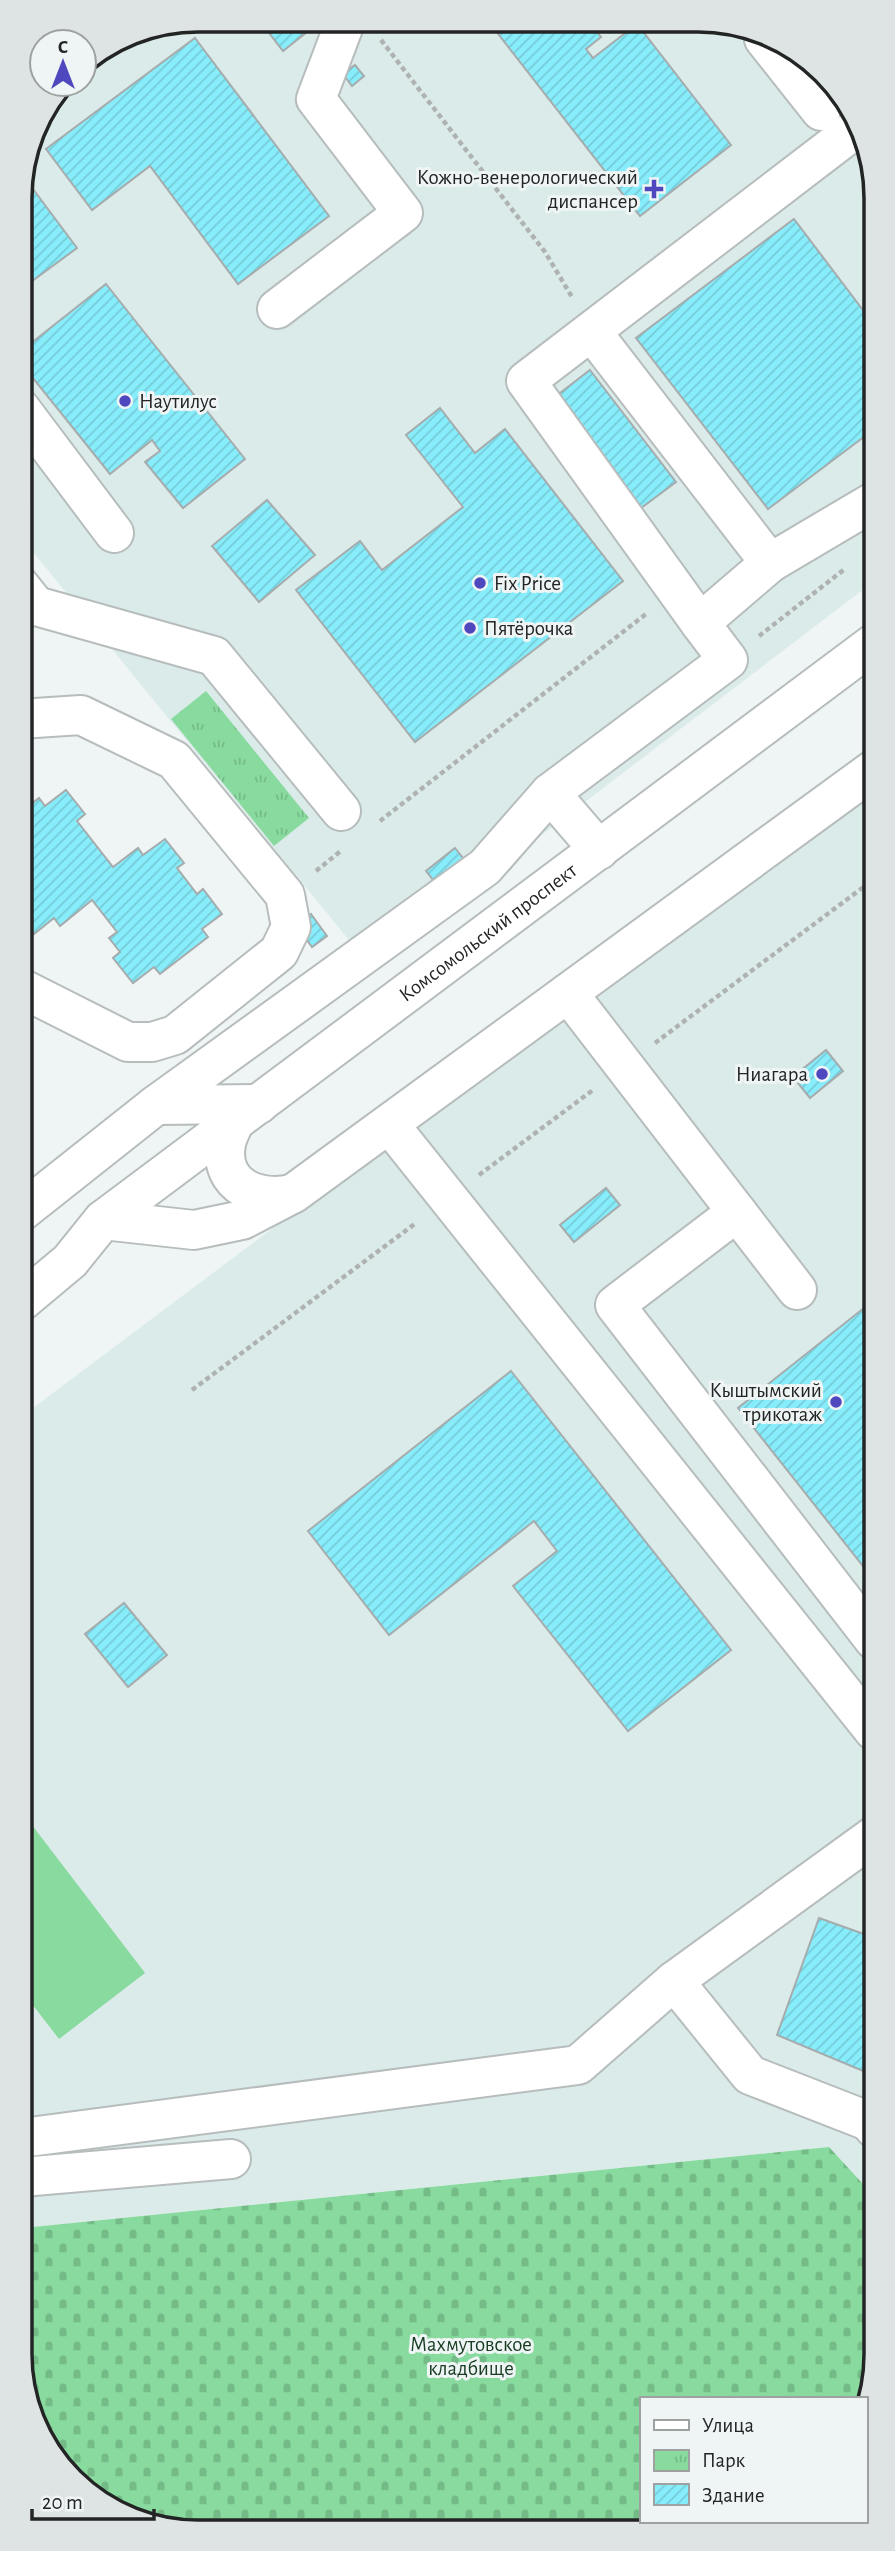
<svg xmlns="http://www.w3.org/2000/svg" width="895" height="2551" font-family="'Alegreya Sans',sans-serif">
<defs>
<pattern id="cemetery-stones" width="16" height="16" patternUnits="userSpaceOnUse" patternTransform="scale(1.75)"><rect width="16" height="16" fill="#88da9e"/><path d="M2 7V4a2 2 0 0 1 4 0v3zM10 15v-3a2 2 0 0 1 4 0v3z" fill="#75bb88"/></pattern>
<pattern id="park-tufts" width="24" height="20" patternUnits="userSpaceOnUse" patternTransform="scale(1.75)"><rect width="24" height="20" fill="#88da9e"/><path d="M3 7l-1-3M5 7V3M7 7l1-3M15 17l-1-3M17 17v-4M19 17l1-3" fill="none" stroke="#75bb88"/></pattern>
<pattern id="building-hatch" width="6" height="6" patternUnits="userSpaceOnUse" patternTransform="scale(1.75)"><rect width="6" height="6" fill="#88edfb"/><path d="M-1 1l2-2M0 6l6-6M5 7l2-2" fill="none" stroke="#75cbd7"/></pattern>
</defs>
<rect width="100%" height="100%" fill="#eef5f4"/>
<g fill="#dbebea">
<path d="M198 19 732 23 823 71 872 163 873 582 370 966 20 536V186L38 119 64 84H84V61L130 33Z"/>
<path d="M873 789 875 2197 829 2147 23 2228 21 1417 421 1117Z"/>
</g>
<path fill="#88da9e" d="M22 1812 145 1973 59 2039 22 1991Z"/>
<path fill="url(#cemetery-stones)" d="M829 2147 875 2197V2364L865 2408V2399H641V2521H751L732 2528H163L72 2480 23 2388V2228Z"/>
<path fill="url(#park-tufts)" d="M206 691 309 818 274 846 171 719Z"/>
<g fill="url(#building-hatch)" stroke="#a6acad" stroke-width="2">
<path d="M262 20H322L283 51 260 21Z"/>
<path d="M488 21 589 22 601 37 586 49 593 58 637 24 731 145 640 216Z"/>
<path d="M195 38 329 216 238 284 150 166 92 210 46 149Z"/>
<path d="M355 65 364 76 352 86 343 74Z"/>
<path d="M27 181 77 248 20 290V186Z"/>
<path d="M794 219 872 322 873 430 768 509 636 338Z"/>
<path d="M106 284 245 459 183 508 145 462 160 451 152 440 110 474 20 362V352Z"/>
<path d="M590 370 676 482 641 508 555 397Z"/>
<path d="M440 408 475 453 505 429 623 581 415 742 296 590 360 541 382 570 463 507 406 435Z"/>
<path d="M267 500 315 555 259 602 212 546Z"/>
<path d="M66 790 85 814 77 821 113 867 138 848 143 855 165 839 184 863 177 868 197 894 203 889 222 914 202 929 208 937 160 974 154 967 133 983 113 958 120 952 109 938 117 932 92 900 60 926 54 918 34 934 21 917V812L39 798 45 806Z"/>
<path d="M455 848 467 863 438 886 426 871Z"/>
<path d="M311 914 327 936 312 947 296 925Z"/>
<path d="M826 1050 843 1071 810 1098 793 1077Z"/>
<path d="M606 1188 620 1205 574 1242 560 1225Z"/>
<path d="M874 1300V1580L738 1408Z"/>
<path d="M511 1371 731 1650 628 1731 513 1586 557 1551 534 1521 389 1635 308 1531Z"/>
<path d="M124 1603 167 1655 128 1687 85 1634Z"/>
<path d="M819 1918 875 1938V2076L777 2035Z"/>
</g>
<g fill="none" stroke-linecap="round" stroke-linejoin="round">
<g stroke="#b6bdbc" stroke-width="42">
<g id="minor">
<path d="M764 39 821 111"/>
<path d="M277 309 403 213 316 99 346 20"/>
<path d="M592 332 770 563"/>
<path d="M20 408 114 533"/>
<path d="M20 586 36 606 214 656 341 811"/>
<path d="M700 623 526 381 854 130"/>
<path d="M20 719 81 715 174 760 285 895 291 927 279 952 175 1035 152 1042H128L21 988"/>
<path d="M599 850 550 793 728 660 700 623 770 563 873 502"/>
<path d="M568 993 797 1290"/>
<path d="M156 1105 259 1104"/>
<path d="M234 1123C231 1130 227 1137 226 1144 218 1186 259 1202 292 1194"/>
<path d="M389 1124 874 1731"/>
<path d="M21 1212 156 1105 485 867 550 793"/>
<path d="M737 1212 615 1305 874 1640"/>
<path d="M103 1220 194 1230 242 1220 294 1193 873 770"/>
<path id="s1" d="M21 1302 70 1261 103 1220 873 644"/>
<path d="M674 1981 750 2075 868 2121 875 2129"/>
<path d="M22 2138 578 2065 674 1981 875 1835"/>
<path d="M22 2177 231 2159"/>
</g>
</g>
<g stroke="#aeb3b2" stroke-width="4.5" stroke-dasharray="5 3.5" stroke-linecap="butt">
<path d="M381 40 545 252 572 297"/>
<path d="M759 636 846 568"/>
<path d="M380 821 646 614"/>
<path d="M316 871 342 850"/>
<path d="M655 1043 873 880"/>
<path d="M479 1175 593 1090"/>
<path d="M192 1390 416 1223"/>
</g>
<use href="#minor" stroke="#fff" stroke-width="38"/>
</g>
<g fill="#4e47be" stroke="#eef5f4" stroke-width="2.5">
<path d="M650.5 178.5h7v7h7v7h-7v7h-7v-7h-7v-7h7z"/>
<circle cx="125" cy="401" r="7"/>
<circle cx="480" cy="583" r="7"/>
<circle cx="470" cy="628" r="7"/>
<circle cx="822" cy="1074" r="7"/>
<circle cx="836" cy="1402" r="7"/>
</g>
<g text-anchor="middle" stroke-width="6" stroke-linejoin="round" paint-order="stroke">
<g font-size="21" fill="#232525" stroke="#eef5f4" text-anchor="end">
<text x="638" y="184">Кожно-венерологический<tspan x="638" dy="24">диспансер</tspan></text>
<text x="139" y="408" text-anchor="start">Наутилус</text>
<text x="494" y="590" text-anchor="start">Fix Price</text>
<text x="484" y="635" text-anchor="start">Пятёрочка</text>
<text x="808" y="1081">Ниагара</text>
<text x="822" y="1397">Кыштымский<tspan x="822" dy="24">трикотаж</tspan></text>
</g>
<g font-size="21" fill="#232525" stroke="#eef5f4">
<text dy="7" stroke="none"><textPath href="#s1" startOffset="597">Комсомольский проспект</textPath></text>
</g>
<g font-size="21" fill="#193c24" stroke="#eef5f4">
<text x="471" y="2351">Махмутовское<tspan x="471" dy="24">кладбище</tspan></text>
</g>
</g>
<path d="M0 0H895V2551H0ZM198 32H698A166 166 0 0 1 864 198V2354A166 166 0 0 1 698 2520H198A166 166 0 0 1 32 2354V198A166 166 0 0 1 198 32Z" fill="#dee4e3" fill-rule="evenodd"/>
<path fill="none" stroke="#232525" stroke-width="3.5" d="M198 32H698A166 166 0 0 1 864 198V2354A166 166 0 0 1 698 2520H198A166 166 0 0 1 32 2354V198A166 166 0 0 1 198 32Z"/>
<rect x="640" y="2397" width="228" height="126" fill="#eef5f4" stroke="#9da2a1" stroke-width="2"/>
<rect x="654" y="2420" width="35" height="10" fill="#ffffff" stroke="#9da2a1" stroke-width="2"/>
<text x="702" y="2432" font-size="21" fill="#232525">Улица</text>
<rect x="654" y="2450" width="35" height="21" fill="url(#park-tufts)" stroke="#9da2a1" stroke-width="2"/>
<text x="702" y="2467" font-size="21" fill="#232525">Парк</text>
<rect x="654" y="2484" width="35" height="21" fill="url(#building-hatch)" stroke="#9da2a1" stroke-width="2"/>
<text x="702" y="2502" font-size="21" fill="#232525">Здание</text>
<g transform="translate(63 63)"><circle r="33" fill="#eef5f4" stroke="#9da2a1" stroke-width="2"/>
<path d="M0-5L12 26L0 18L-12 26Z" fill="#4e47be"/>
<text y="-10" font-size="19" font-weight="bold" text-anchor="middle" fill="#232525">С</text>
</g>
<path d="M32 2509v10h122v-10" fill="none" stroke="#232525" stroke-width="3.5"/>
<text x="42" y="2509" font-size="21" fill="#232525" stroke="#eef5f4" stroke-width="5" paint-order="stroke">20 m</text>
</svg>
